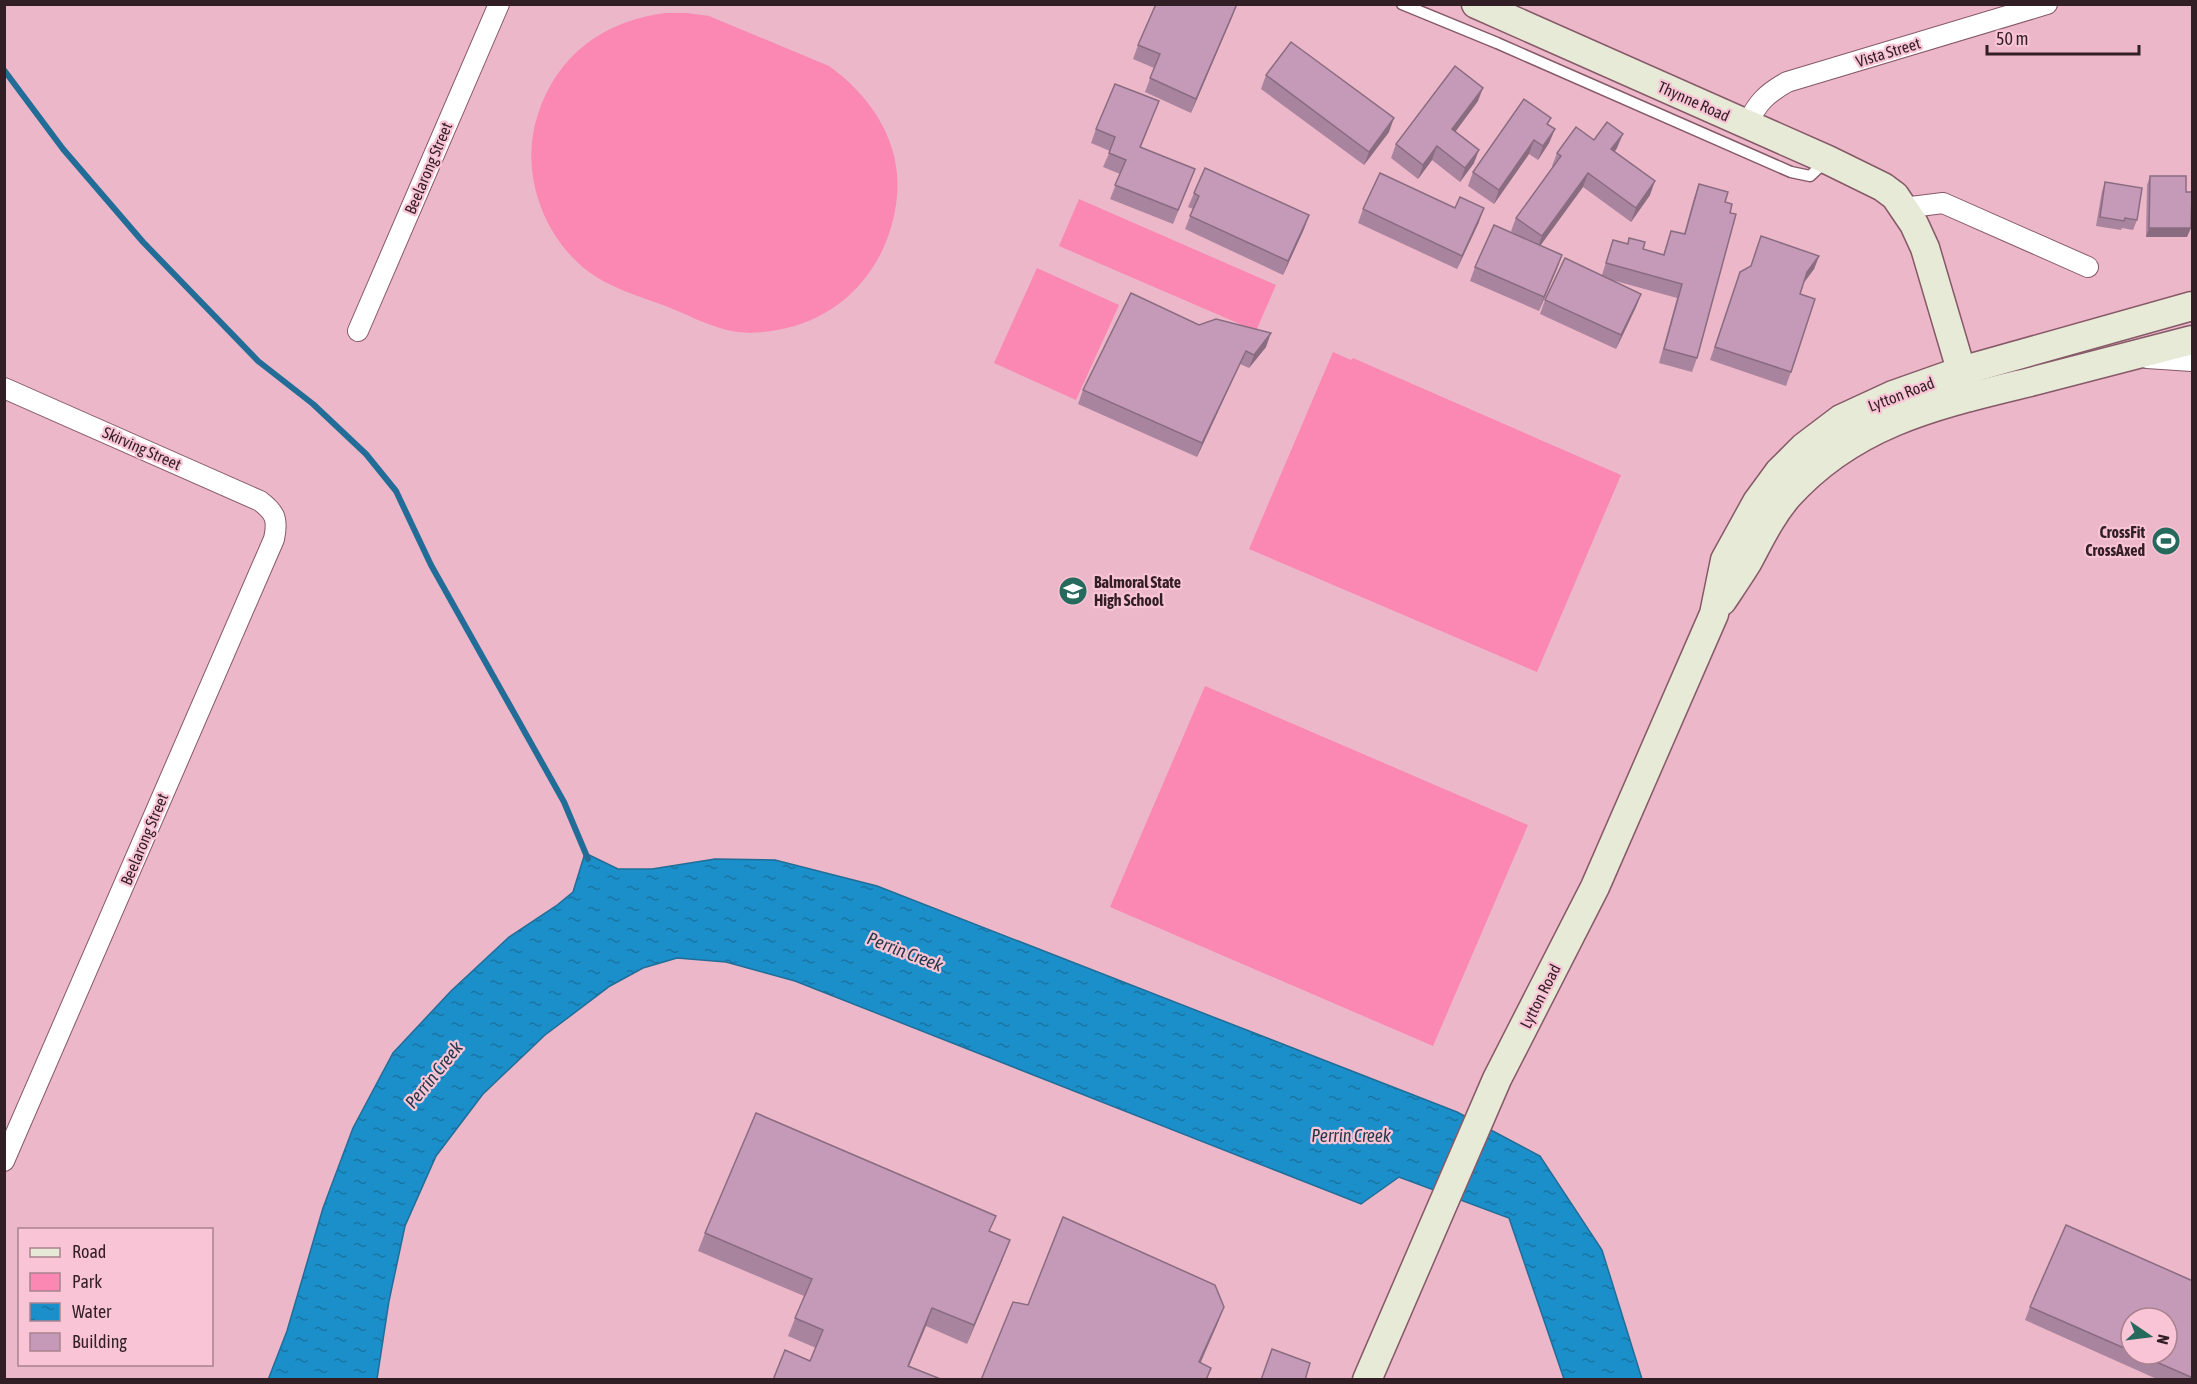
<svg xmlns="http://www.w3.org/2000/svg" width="2197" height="1384" font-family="'Asap Condensed',sans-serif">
<defs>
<pattern id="water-ripples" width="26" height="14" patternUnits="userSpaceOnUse" patternTransform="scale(1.5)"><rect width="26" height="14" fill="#1b8fc9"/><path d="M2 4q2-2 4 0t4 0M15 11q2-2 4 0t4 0" fill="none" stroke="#1974a3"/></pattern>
</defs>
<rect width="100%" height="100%" fill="#ecb7c8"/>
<g fill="#fa88b2">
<path d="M665 13H687L709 16 829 66C871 96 902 142 897 196 891 264 844 319 777 330 761 333 743 334 727 330 706 325 684 313 663 305 638 296 611 288 589 272 542 237 519 170 538 114 558 54 604 21 665 13Z"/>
<path d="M1079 199 1276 285 1256 331 1059 246Z"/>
<path d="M1037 268 1119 305 1076 400 994 363Z"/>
<path d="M1333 352 1351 360 1353 358 1621 475 1537 672 1249 549Z"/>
<path d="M1205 686 1528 825 1433 1046 1110 907Z"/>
</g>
<path fill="url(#water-ripples)" stroke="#226d98" stroke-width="1.5" d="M585 853 618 869H652L715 859 775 860 877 886 1457 1112 1540 1156 1602 1250 1642 1379H1564L1509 1218 1399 1177 1361 1204 795 981 726 962 677 958 643 968 610 986 545 1035 483 1094 436 1156 405 1226 389 1301 377 1379 268 1380 287 1331 323 1208 353 1128 393 1053 451 991 509 937 556 906 573 892Z"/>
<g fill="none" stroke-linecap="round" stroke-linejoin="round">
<path stroke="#226d98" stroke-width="6" d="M4 70 63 149 143 242 258 361 313 404 366 454 396 491 431 565 564 802 588 859"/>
<g stroke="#865968" stroke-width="13">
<path id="service" d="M1402 4 1497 43 1791 172 1810 176 1825 162"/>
</g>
<g stroke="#865968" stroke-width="22">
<g id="minor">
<path d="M1747 124C1758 102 1766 94 1787 82L2047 4"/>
<path d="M1903 208 1943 203 2088 267"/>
<path d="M358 331 499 4"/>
<path d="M2147 358 2192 361"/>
<path d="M4 388 260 501C276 513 278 520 274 539L4 1161"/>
</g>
</g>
<g stroke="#865968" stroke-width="31">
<g id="secondary">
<path d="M1476 4 1828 160 1883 187 1895 196 1914 224 1925 248 1969 397"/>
<path d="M1722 601C1730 589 1739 576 1747 563 1759 541 1770 517 1787 497 1855 421 1940 404 2034 381 2087 367 2140 354 2192 340"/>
<path d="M1367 1380 1497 1079 1595 887 1714 614 1725 560 1757 502 1779 472 1804 447 1841 419 1893 395 1961 371 2192 306"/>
</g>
</g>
<use href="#service" stroke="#fff" stroke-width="10"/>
<use href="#minor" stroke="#fff" stroke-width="20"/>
<use href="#secondary" stroke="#e6ead6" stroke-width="28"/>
</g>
<g fill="#a9849e" fill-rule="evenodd">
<path d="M1237 4 1232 17 1191 113 1145 92 1154 68 1133 59 1138 45Z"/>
<path d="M1266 75 1389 132 1364 165 1261 89Z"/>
<path d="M1159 101 1141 147 1190 183 1173 224 1110 199 1120 174 1103 167 1110 151 1091 143 1096 129Z"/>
<path d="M1478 101 1455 132 1474 163 1460 182 1432 160 1418 179 1391 158 1396 144Z"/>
<path d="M1548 125 1555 129 1549 143 1538 160 1529 154 1494 204 1468 186 1473 172Z"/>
<path d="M1617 148 1615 151 1650 195 1631 222 1583 187 1540 246 1562 255 1539 311 1470 281 1475 267 1517 236 1511 231 1516 218 1553 167 1552 166 1557 153Z"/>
<path d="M2150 176 2186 192 2187 237H2146L2147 185Z"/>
<path d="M2105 182 2137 220 2133 230 2122 228 2121 230 2096 226 2102 191Z"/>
<path d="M1699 184 1725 202 1697 358 1692 372 1659 363 1677 298 1612 280 1641 294 1636 307 1616 349 1540 314 1545 300 1602 275 1613 240 1627 244 1629 238 1643 249 1663 255 1671 231 1684 234 1694 198Z"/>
<path d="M1194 193 1309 215 1304 229 1283 275 1185 229 1193 209 1188 207Z"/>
<path d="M1363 209 1479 222 1457 269 1358 223Z"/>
<path d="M1761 236 1819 256 1814 269 1803 284 1800 294 1791 372 1786 386 1710 360 1740 272 1751 267Z"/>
<path d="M1199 325 1266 347 1249 368 1240 364 1197 457 1078 404 1083 390Z"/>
<path d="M990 1232 1003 1258 967 1344 926 1326 909 1366 810 1361 816 1348 788 1336 804 1296 698 1251 705 1233Z"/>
<path d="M2193 1281V1380H2159L2025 1320 2030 1307ZM2131 1318 2167 1354H2131Z"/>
</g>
<g fill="#8a6c81">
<path d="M1237 4 1232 17 1191 113 1196 99Z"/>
<path d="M1483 88 1478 101 1447 143 1452 129Z"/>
<path d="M1394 118 1389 132 1364 165 1369 152Z"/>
<path d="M1555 129 1549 143 1538 160 1543 146Z"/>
<path d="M1623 134 1617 148 1606 163 1611 149Z"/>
<path d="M1534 140 1529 154 1494 204 1499 190Z"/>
<path d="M1437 146 1432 160 1418 179 1423 165Z"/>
<path d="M1479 150 1474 163 1460 182 1465 168Z"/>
<path d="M1588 173 1583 187 1537 250 1542 236Z"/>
<path d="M1655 181 1650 195 1631 222 1636 208Z"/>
<path d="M1484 208 1479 222 1457 269 1462 256Z"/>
<path d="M1309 215 1304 229 1283 275 1288 261Z"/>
<path d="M2149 228H2191L2187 237H2146Z"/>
<path d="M1562 255 1557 269 1539 311 1544 297Z"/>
<path d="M1819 256 1814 269 1802 285 1807 272Z"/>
<path d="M1641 294 1636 307 1616 349 1621 335Z"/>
<path d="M1271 333 1266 347 1249 368 1254 355Z"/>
<path d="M1246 351 1240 364 1197 457 1202 443Z"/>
<path d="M1010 1240 1003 1258 967 1344 974 1325Z"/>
<path d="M1224 1307 1217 1325 1193 1380 1199 1362Z"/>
<path d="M932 1308 926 1326 903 1380 908 1366Z"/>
</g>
<g fill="#c59ab8" stroke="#8a6c81" stroke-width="1.5">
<path d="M1156 4H1237L1196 99 1150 78 1160 54 1138 45Z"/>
<path d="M1291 42 1394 118 1369 152 1266 75Z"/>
<path d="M1455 66 1483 88 1452 129 1479 150 1465 168 1437 146 1423 165 1396 144Z"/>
<path d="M1115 84 1159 101 1140 147 1195 169 1178 210 1115 185 1126 160 1109 153 1115 137 1096 129Z"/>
<path d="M1524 99 1551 118 1547 124 1555 129 1543 146 1534 140 1499 190 1473 172Z"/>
<path d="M1607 122 1623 134 1611 149 1655 181 1636 208 1588 173 1542 236 1516 218 1561 156 1557 153 1576 127 1594 140Z"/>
<path d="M1205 168 1309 215 1288 261 1190 216 1199 196 1194 193Z"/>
<path d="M1380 173 1455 208 1460 197 1484 208 1462 256 1363 209Z"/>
<path d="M2150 176H2186V192H2192L2191 228H2149Z"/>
<path d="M2105 182 2142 188 2137 220 2125 218 2124 221 2100 217Z"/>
<path d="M1699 184 1728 192 1725 202 1732 204 1730 213 1736 214 1697 358 1664 349 1682 284 1606 263 1613 240 1628 244 1629 238 1645 242 1643 249 1664 255 1671 231 1685 234Z"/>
<path d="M1494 225 1562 255 1544 297 1475 267Z"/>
<path d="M1761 236 1819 256 1807 272 1800 294 1815 299 1791 372 1715 347 1740 272 1751 266Z"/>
<path d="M1565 258 1641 294 1621 335 1545 300Z"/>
<path d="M1131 293 1199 325 1216 319 1271 333 1254 355 1246 351 1202 443 1083 390Z"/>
<path d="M756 1113 996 1216 989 1231 1010 1240 974 1325 932 1308 908 1366 943 1380H773L785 1350 810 1361 823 1330 795 1318 812 1279 705 1233Z"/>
<path d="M1063 1217 1215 1285 1224 1307 1199 1362 1211 1368 1206 1380H981L1013 1302 1028 1305Z"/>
<path d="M2066 1225 2193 1281V1378L2138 1354H2167V1318H2131V1351L2030 1307Z"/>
<path d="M1272 1349 1310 1363 1305 1380H1261Z"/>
</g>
<defs>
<g id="stadium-disc" transform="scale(1.5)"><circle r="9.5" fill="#256a5c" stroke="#f9c4d5"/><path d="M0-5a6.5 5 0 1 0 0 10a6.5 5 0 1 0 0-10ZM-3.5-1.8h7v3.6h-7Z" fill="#fff"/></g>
<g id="school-disc" transform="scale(1.5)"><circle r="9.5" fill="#256a5c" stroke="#f9c4d5"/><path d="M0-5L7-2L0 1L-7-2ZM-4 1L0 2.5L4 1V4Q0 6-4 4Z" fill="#fff"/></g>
</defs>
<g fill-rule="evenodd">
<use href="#stadium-disc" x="2166" y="541"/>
<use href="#school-disc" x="1073" y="591"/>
</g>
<g text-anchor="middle" stroke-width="4.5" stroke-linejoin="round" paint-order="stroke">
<g font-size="16" fill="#321f25" stroke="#f9c4d5">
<text transform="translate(1888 52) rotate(-17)" y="6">Vista Street</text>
<text transform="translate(1694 101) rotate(24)" y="6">Thynne Road</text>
<text transform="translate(428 168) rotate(-67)" y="6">Beelarong Street</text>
<text transform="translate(1901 394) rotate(-21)" y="6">Lytton Road</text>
<text transform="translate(142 448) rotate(24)" y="6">Skirving Street</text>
<text transform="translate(144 839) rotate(-67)" y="6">Beelarong Street</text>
<text transform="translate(1540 996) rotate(-63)" y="6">Lytton Road</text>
</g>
<g font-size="16" font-weight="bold" fill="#321f25" stroke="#f9c4d5" text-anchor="end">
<text x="2145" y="538">CrossFit<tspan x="2145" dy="18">CrossAxed</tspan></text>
<text x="1094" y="588" text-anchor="start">Balmoral State<tspan x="1094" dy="18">High School</tspan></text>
</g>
<g font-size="18" font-style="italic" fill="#233948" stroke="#f9c4d5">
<text transform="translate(905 952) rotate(21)" y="6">Perrin Creek</text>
<text transform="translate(434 1075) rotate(-51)" y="6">Perrin Creek</text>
<text x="1351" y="1142">Perrin Creek</text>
</g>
</g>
<rect width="2197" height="1384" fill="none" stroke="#321f25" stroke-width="12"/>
<rect x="18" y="1228" width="195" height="138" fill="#f9c4d5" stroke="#a9828f" stroke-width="1.5"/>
<rect x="30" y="1248" width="30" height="9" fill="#e6ead6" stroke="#a9828f" stroke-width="1.5"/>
<text x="72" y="1258" font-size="18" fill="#321f25">Road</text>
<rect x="30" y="1273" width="30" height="18" fill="#fa88b2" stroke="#a9828f" stroke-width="1.5"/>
<text x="72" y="1288" font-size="18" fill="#321f25">Park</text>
<rect x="30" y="1303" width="30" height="18" fill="url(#water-ripples)" stroke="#a9828f" stroke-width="1.5"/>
<text x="72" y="1318" font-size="18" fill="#321f25">Water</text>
<rect x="30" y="1333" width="30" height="18" fill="#c59ab8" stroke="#a9828f" stroke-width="1.5"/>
<text x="72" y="1348" font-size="18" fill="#321f25">Building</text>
<g transform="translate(2149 1336) rotate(104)"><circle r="28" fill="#f9c4d5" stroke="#a9828f" stroke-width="1.5"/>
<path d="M0-4.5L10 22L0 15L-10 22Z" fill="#256a5c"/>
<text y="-9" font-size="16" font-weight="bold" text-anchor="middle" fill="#321f25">N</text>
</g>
<path d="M1987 45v9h152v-9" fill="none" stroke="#321f25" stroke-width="3"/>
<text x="1996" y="45" font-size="18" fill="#321f25" stroke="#f9c4d5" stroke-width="4.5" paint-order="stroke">50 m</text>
</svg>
